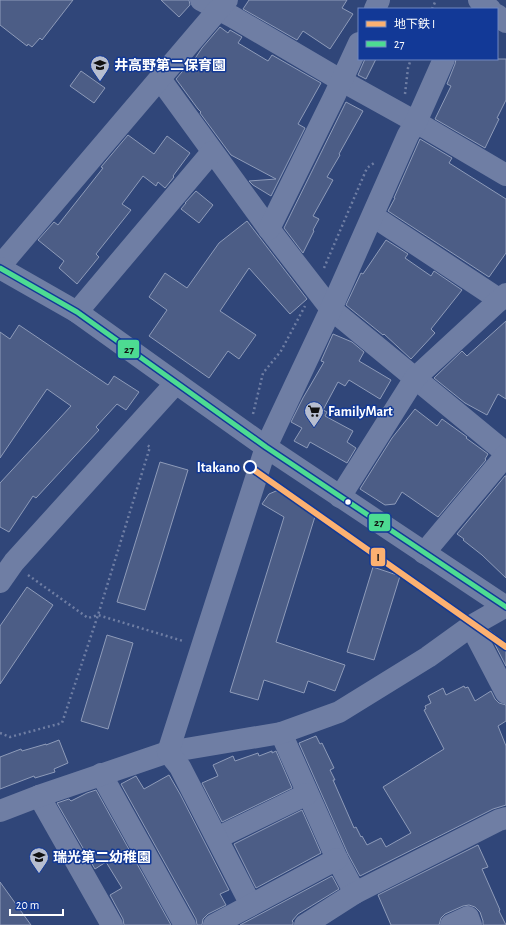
<svg xmlns="http://www.w3.org/2000/svg" width="506" height="925" font-family="'Alegreya Sans','Noto Sans JP',sans-serif">
<rect width="100%" height="100%" fill="#304679"/>
<g fill="#4c5d86" stroke="#8e9bb9">
<path d="M0 0H73L42 40 40 38 32 47 28 44 27 46 0 25Z"/>
<path d="M161 0H189L190 5 179 17Z"/>
<path d="M249 0H347L342 8 353 14 330 49 303 31 297 40 243 9Z"/>
<path d="M220 27 228 33 230 30 242 37 238 43 268 61 272 55 321 83 298 124 305 128 271 196 253 185 249 181 276 179 231 155 200 113 201 112 198 109 176 79 193 59 194 60 202 48Z"/>
<path d="M365 59H376L366 79 358 75Z"/>
<path d="M456 59H506V100L497 118 499 119 485 148 435 119 451 86 447 84 455 64Z"/>
<path d="M81 71 105 88 94 103 70 86Z"/>
<path d="M346 102 363 111 339 154 340 155 327 177 333 180 313 216 319 219 313 230 314 231 303 253 284 228Z"/>
<path d="M128 135 154 154 167 136 190 153 173 176 174 177 165 188 158 182 156 186 143 176 122 204 131 210 96 254 99 257 77 284 59 268 64 261 38 240 54 222 58 225 103 168 101 167Z"/>
<path d="M420 139 452 158 449 163 506 199V253L489 277 388 211 395 198H394Z"/>
<path d="M196 191 213 205 199 223 181 209 186 203H185Z"/>
<path d="M247 221 307 299 290 314 249 268 220 311 256 335 239 359 228 351 209 378 149 336 167 310 149 297 165 273 187 288 219 243Z"/>
<path d="M386 240 408 254 405 258 431 276 434 271 462 290 431 329 435 333 411 359 384 334 383 335 346 305 361 273 363 274Z"/>
<path d="M506 321V399L498 394 487 415 465 403 434 378 462 351 467 356Z"/>
<path d="M19 325 108 385 114 376 139 392 126 410 117 404 96 427 99 430 36 498 33 496 9 532 0 527V483L71 406 47 389 0 458V332L10 339Z"/>
<path d="M333 334 352 342 364 352 359 361 391 380 380 399 349 380 345 386 338 382 323 410 327 412 325 416 353 431 347 442 356 448 347 463 310 442 307 448 294 441 302 428 291 422 303 398 324 362 321 361Z"/>
<path d="M415 409 437 426 442 419 467 437 466 438 488 454 485 459 486 460 438 517 402 492 395 504 385 505 360 489 392 438Z"/>
<path d="M160 462 188 470 145 610 117 602Z"/>
<path d="M505 476H506V578L482 555 463 540 464 539 457 534Z"/>
<path d="M283 488 317 510 276 642 345 665 335 691 308 681 304 693 264 680 258 700 230 692 284 517 262 504 269 494Z"/>
<path d="M373 567 400 576 374 660 347 652Z"/>
<path d="M27 587 53 605 0 684V626Z"/>
<path d="M489 630 506 643V666L488 631Z"/>
<path d="M107 635 133 643 108 729 81 721Z"/>
<path d="M464 686 465 688 468 687 475 701 491 691 495 699 499 703 506 705V721L498 726 506 746V805L493 809 360 876 348 854 299 743 316 736 320 744 322 743 334 768 330 770 335 780H333L354 828 356 827 361 837 362 836 367 845 381 838 386 847 411 833 383 787 444 749 424 710 426 709 425 706 431 703 428 696 443 688 446 695Z"/>
<path d="M59 740 68 763 54 769 55 772 35 778 34 776 0 789V757L21 749 22 751 46 744V745Z"/>
<path d="M272 751V753L276 751 292 788 222 822 202 783 218 776 213 765 233 756 235 761 258 753 259 756Z"/>
<path d="M169 775 180 794 229 890 220 894 226 905 208 914 203 919 202 925H197L196 919 121 784 136 776 144 789Z"/>
<path d="M96 790 171 925H124L123 919 110 895 122 888 106 862 95 869 57 803 69 799 71 801 87 793Z"/>
<path d="M302 810 321 853 256 888 234 844Z"/>
<path d="M478 845 488 867 482 869 500 910 499 911 506 925H483V921L480 912 475 907 469 905 463 906 445 914 441 918 439 925H391L378 895Z"/>
<path d="M332 876 339 889 298 914 292 921 293 922V925H240Z"/>
<path d="M0 882 31 925H0Z"/>
</g>
<g fill="none" stroke-linecap="round" stroke-linejoin="round">
<g stroke="#6f7ea4" stroke-width="2.5" stroke-dasharray="2 3" stroke-linecap="butt">
<path d="M432 9 436 0"/>
<path d="M405 94 408 68 411 59"/>
<path d="M324 268 367 168 374 163"/>
<path d="M253 414 263 373 281 351 305 306"/>
<path d="M28 575 88 618 98 615 183 641"/>
<path d="M0 733 10 737 62 723 98 615 150 447 147 445"/>
</g>
<g stroke="#6f7ea4" stroke-width="22">
<path d="M201 0 233 17 342 81 416 122 506 175"/>
<path d="M479 0 490 9"/>
<path d="M375 9 379 0"/>
<path d="M497 15 506 22"/>
<path d="M160 79 269 229 331 309 506 453"/>
<path d="M373 216 500 300"/>
<path d="M269 229 334 97 359 43"/>
<path d="M0 266 218 10 227 0"/>
<path d="M0 268 77 312 176 383 266 447 506 607"/>
<path d="M77 312 212 152"/>
<path d="M340 497 415 378 506 294"/>
<path d="M424 553 506 455"/>
<path d="M0 582 14 562 176 383"/>
<path d="M471 626 506 693"/>
<path d="M281 733 337 859 355 893"/>
<path d="M101 774 185 925"/>
<path d="M39 796 112 925"/>
<path d="M0 811 39 796 168 752 281 733 339 712 428 657 471 626 506 606"/>
<path d="M217 838 307 794"/>
<path d="M251 905 180 767 168 752 266 447 331 309 408 135 416 122 444 59"/>
<path d="M214 925 337 859"/>
<path d="M305 925 355 893 499 820 506 818"/>
<path d="M451 925 468 917 471 925"/>
</g>
<g stroke="#123997" stroke-width="8">
<path id="bus-1" d="M0 268 77 312 266 447 506 607"/>
</g>
<use href="#bus-1" stroke="#4ddb92" stroke-width="5"/>
<g stroke="#123997" stroke-width="9">
<path id="metro-1" d="M250 467 506 647"/>
</g>
<use href="#metro-1" stroke="#fcb171" stroke-width="6"/>
</g>
<defs>
<g id="school-pin" transform="scale(1)"><path d="M0 17L-7.5 6A9.5 9.5 0 1 1 7.5 6Z" fill="#b7bed0" stroke="#123997"/><path d="M0-5L7-2L0 1L-7-2ZM-4 1L0 2.5L4 1V4Q0 6-4 4Z" fill="#111"/></g>
<g id="supermarket-pin" transform="scale(1)"><path d="M0 17L-7.5 6A9.5 9.5 0 1 1 7.5 6Z" fill="#b7bed0" stroke="#123997"/><path d="M-6-5.5h2.5l.6 2H6L4.5 2H-2.5L-4.4-4H-6ZM-1.5 3.2a1.3 1.3 0 1 0 .1 0ZM3 3.2a1.3 1.3 0 1 0 .1 0Z" fill="#111"/></g>
</defs>
<g fill-rule="evenodd">
<use href="#school-pin" x="100" y="65"/>
<use href="#supermarket-pin" x="314" y="411"/>
<use href="#school-pin" x="39" y="857"/>
</g>
<circle fill="#123997" stroke="#fff" stroke-width="2" cx="250" cy="467" r="6"/>
<circle fill="#fff" stroke="#123997" stroke-width="1.5" cx="348" cy="502" r="3.5"/>
<g text-anchor="middle" stroke-width="3" stroke-linejoin="round" paint-order="stroke">
<g font-size="14" font-weight="bold" fill="#fff" stroke="#123997" text-anchor="start">
<text x="114" y="70">井高野第二保育園</text>
<text x="328" y="416">FamilyMart</text>
<text x="53" y="862">瑞光第二幼稚園</text>
</g>
<g font-size="14" font-weight="bold" fill="#fff" stroke="#123997" text-anchor="end">
<text x="240" y="472">Itakano</text>
</g>
</g>
<g stroke="#123997" stroke-width="1.5">
<rect x="117" y="339" width="23" height="20" rx="4" fill="#4ddb92"/>
<rect x="368" y="513" width="23" height="19" rx="4" fill="#4ddb92"/>
<rect x="370" y="547" width="16" height="20" rx="4" fill="#fcb171"/>
</g>
<g font-size="11" text-anchor="middle" font-weight="bold" fill="#111">
<text x="129" y="353">27</text>
<text x="379" y="526">27</text>
<text x="378" y="561">I</text>
</g>
<rect x="358" y="8" width="140" height="52" fill="#123997" stroke="#7188c1"/>
<rect x="366" y="21" width="20" height="6" fill="#fcb171" stroke="#7188c1"/>
<text x="394" y="28" font-size="12" fill="#ffffff">地下鉄 I</text>
<rect x="366" y="41" width="20" height="6" fill="#4ddb92" stroke="#7188c1"/>
<text x="394" y="48" font-size="12" fill="#ffffff">27</text>
<path d="M10 909v6h53v-6" fill="none" stroke="#ffffff" stroke-width="2"/>
<text x="16" y="909" font-size="12" fill="#ffffff" stroke="#123997" stroke-width="3" paint-order="stroke">20 m</text>
</svg>
